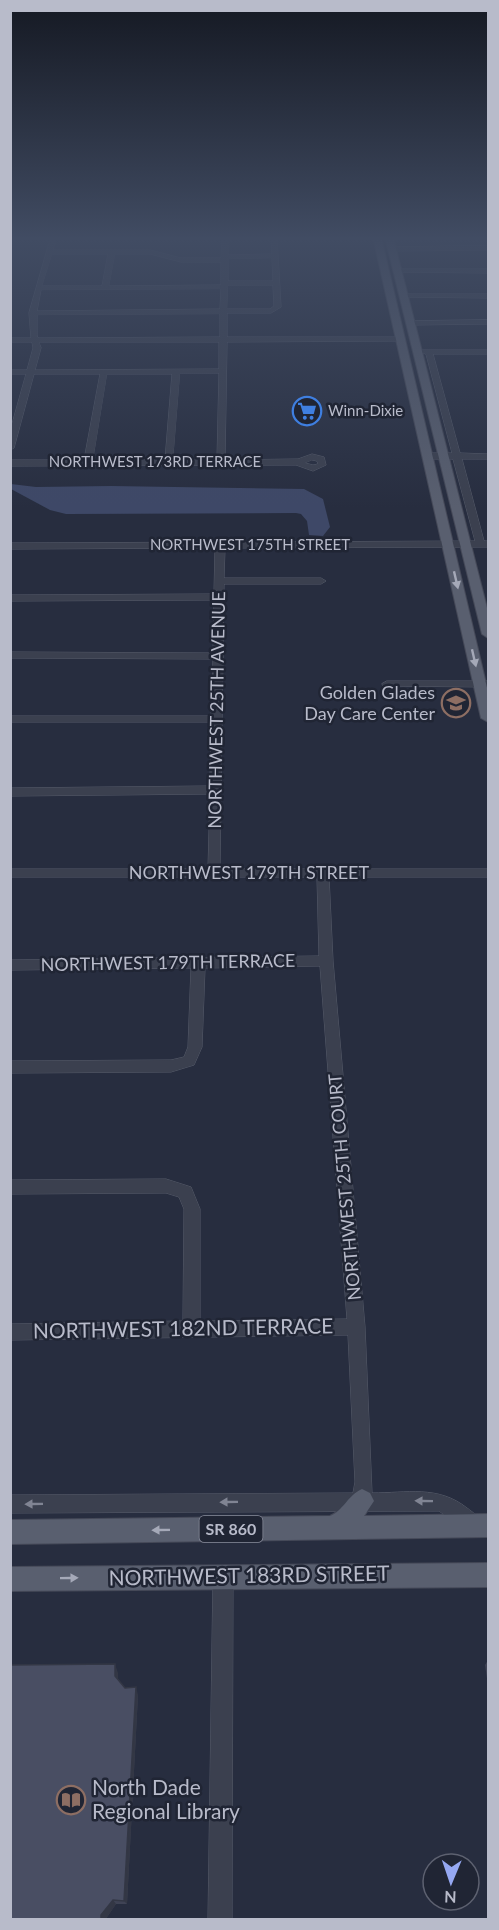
<svg xmlns="http://www.w3.org/2000/svg" width="499" height="1930" font-family="Lato,sans-serif">
<rect width="100%" height="100%" fill="#272d3f"/>
<path fill="#3e4867" d="M11 484 36 487 111 486 304 489 323 499 330 527 323 536 309 535 307 521 301 514 296 513 66 514 50 510 11 489Z"/>
<g fill="none" stroke-linecap="round" stroke-linejoin="round">
<g stroke="#565b6a" stroke-width="1">
<g id="minor">
<path d="M51 237H57L53 250H150L181 258H221L222 237H228V255L272 254 271 237H277L281 307 271 313H227V337H400L404 339 400 341 227 342 225 460 298 459 312 454 324 457 326 465 313 471 296 465 10 466V460H84L100 374H34L14 448 10 450V431L26 374H10V370H27L33 348 32 342H10V338H31L29 313ZM52 254H108L102 286H42ZM115 254H150L181 262H221V285L109 286ZM272 258 273 281H228V259ZM228 285H273L274 306 270 309H227ZM221 289 220 309 37 311 41 290ZM220 314V337L38 338 37 335V315ZM39 342H219V369L35 370 41 348ZM180 373H219L217 460H173ZM107 374H172L165 460H93ZM312 460 317 461 318 464 313 465 305 463Z"/>
<path d="M488 246V250L392 251 389 249 392 247Z"/>
<path d="M398 269H488V273L396 272Z"/>
<path d="M404 294H488V298L402 297Z"/>
<path d="M488 320V324L411 325 407 323 411 321Z"/>
<path d="M423 350H488V354H433L460 453 488 454V459H462L484 541H488V547L225 548 224 578H321L326 581 321 584H224L220 869H488V877H329L333 961 365 1327 372 1493C407 1493 438 1485 467 1508 474 1513 479 1517 483 1525L480 1532 473 1535 439 1511 10 1513V1495L353 1493 355 1482 348 1335 10 1340V1324L183 1321 184 1209 179 1197 166 1193 10 1194V1180L166 1179 191 1187 200 1209V1321L347 1319 320 966 205 968 202 1047 194 1065 171 1072 10 1073V1061L171 1060 184 1057 188 1047 191 968 10 970V960L319 956 317 877H10V869H208L210 794 10 796V788L210 786 211 722H10V716H211L213 659 10 658V652L213 653 214 600 10 601V595L214 594 215 548 10 549V543L475 541 453 459H428L424 456 428 453H452L426 354 419 352Z"/>
<path d="M387 681H488V687L383 686 382 684Z"/>
<path d="M223 1566 230 1569 233 1576 232 1920H208L213 1576 216 1569Z"/>
</g>
</g>
<g stroke="#454958" stroke-width="2">
<g id="major">
<path d="M373 237H381L488 692V722L481 718Z"/>
<path d="M385 237H393L488 612V638L482 634Z"/>
<path d="M362 1489 370 1493 374 1501 364 1516 488 1514V1537L10 1544V1520L330 1516C343 1511 348 1495 362 1489Z"/>
<path d="M488 1563V1587L10 1591V1567Z"/>
</g>
</g>
<use href="#minor" fill="#3b404f" fill-rule="evenodd"/>
<use href="#major" fill="#595f6f" fill-rule="evenodd"/>
</g>
<g fill="#3f4355">
<path d="M488 1660 489 1661V1692L485 1665Z"/>
<path d="M118 1673V1679L125 1688 138 1695 127 1904H116L105 1920H10Z"/>
</g>
<g fill="#333745">
<path d="M115 1664 118 1673V1684L115 1676Z"/>
<path d="M136 1687 138 1695 127 1904 124 1901Z"/>
<path d="M113 1900 116 1904 105 1920H101V1915Z"/>
</g>
<path fill="#494e63" stroke="#333745" stroke-width="1.5" d="M115 1664V1676L125 1688 136 1687 124 1901 113 1900 101 1915V1920H10V1665Z"/>
<defs><path id="oneway-solid" d="M-6-.8H1V-3.2L6.5 0L1 3.2V.8H-6Z" transform="scale(1.5)"/></defs>
<g fill="#a5a9b8">
<use href="#oneway-solid" transform="translate(456 580) rotate(77)"/>
<use href="#oneway-solid" transform="translate(474 658) rotate(77)"/>
<use href="#oneway-solid" transform="translate(161 1530) rotate(179)"/>
<use href="#oneway-solid" transform="translate(69 1578) rotate(-1)"/>
</g>
<g fill="#808493">
<use href="#oneway-solid" transform="translate(424 1501) rotate(-179)"/>
<use href="#oneway-solid" transform="translate(229 1502) rotate(179)"/>
<use href="#oneway-solid" transform="translate(34 1504) rotate(179)"/>
</g>
<linearGradient id="sky" x2="0" y2="1"><stop stop-color="#151923"/><stop offset="0.47" stop-color="#414c63"/><stop offset="1" stop-color="#414c63" stop-opacity="0"/></linearGradient>
<rect width="499" height="508" fill="url(#sky)"/>
<defs>
<g id="supermarket-ring" transform="scale(1.5)"><circle r="9.5" fill="#202534" stroke="#3f7fe0" stroke-width="1.5"/><path d="M-6-5.5h2.5l.6 2H6L4.5 2H-2.5L-4.4-4H-6ZM-1.5 3.2a1.3 1.3 0 1 0 .1 0ZM3 3.2a1.3 1.3 0 1 0 .1 0Z" fill="#3f7fe0"/></g>
<g id="school-ring" transform="scale(1.5)"><circle r="9.5" fill="#202534" stroke="#8d6e63" stroke-width="1.5"/><path d="M0-5L7-2L0 1L-7-2ZM-4 1L0 2.5L4 1V4Q0 6-4 4Z" fill="#8d6e63"/></g>
<g id="library-ring" transform="scale(1.5)"><circle r="9.5" fill="#202534" stroke="#8d6e63" stroke-width="1.5"/><path d="M-6-4Q-3-5.5-.7-3.5V5Q-3 3-6 4ZM6-4Q3-5.5 .7-3.5V5Q3 3 6 4Z" fill="#8d6e63"/></g>
</defs>
<g fill-rule="evenodd">
<use href="#supermarket-ring" x="307" y="411"/>
<use href="#school-ring" x="456" y="703"/>
<use href="#library-ring" x="71" y="1800"/>
</g>
<g text-anchor="middle" stroke-width="5" stroke-linejoin="round" paint-order="stroke">
<g font-size="15" fill="#b8bbca" stroke="#202534" text-anchor="start">
<text x="328" y="416">Winn-Dixie</text>
</g>
<g font-size="15" fill="#b8bbca" stroke="#202534">
<text x="155" y="467">NORTHWEST 173RD TERRACE</text>
<text x="250" y="550">NORTHWEST 175TH STREET</text>
</g>
<rect fill="#202534" stroke="#8a8e9d" stroke-width="1.5" x="199.5" y="1516" width="63" height="26" rx="4.5"/>
<g font-size="16" font-weight="bold" fill="#b8bbca">
<text x="231" y="1535">SR 860</text>
</g>
<g font-size="18" fill="#b8bbca" stroke="#202534" text-anchor="end">
<text x="435" y="699">Golden Glades<tspan x="435" dy="21">Day Care Center</tspan></text>
</g>
<g font-size="18" fill="#b8bbca" stroke="#202534">
<text transform="translate(217 710) rotate(-89)" y="6">NORTHWEST 25TH AVENUE</text>
<text x="249" y="879">NORTHWEST 179TH STREET</text>
<text transform="translate(168 963) rotate(-1)" y="6">NORTHWEST 179TH TERRACE</text>
<text transform="translate(345 1187) rotate(-95)" y="6">NORTHWEST 25TH COURT</text>
</g>
<g font-size="21" fill="#b8bbca" stroke="#202534">
<text transform="translate(183 1329) rotate(-1)" y="7">NORTHWEST 182ND TERRACE</text>
<text transform="translate(249 1576) rotate(-1)" y="7">NORTHWEST 183RD STREET</text>
</g>
<g font-size="21" fill="#b8bbca" stroke="#202534" text-anchor="start">
<text x="92" y="1795">North Dade<tspan x="92" dy="24">Regional Library</tspan></text>
</g>
</g>
<rect width="499" height="1930" fill="none" stroke="#b8bbca" stroke-width="24"/>
<g transform="translate(451 1882) rotate(182)"><circle r="28" fill="#202534" stroke="#5d6170" stroke-width="1.5"/>
<path d="M0-4.5L10 22L0 15L-10 22Z" fill="#95a8f2"/>
<text y="-9" font-size="16" font-weight="bold" text-anchor="middle" fill="#b8bbca">N</text>
</g>
</svg>
